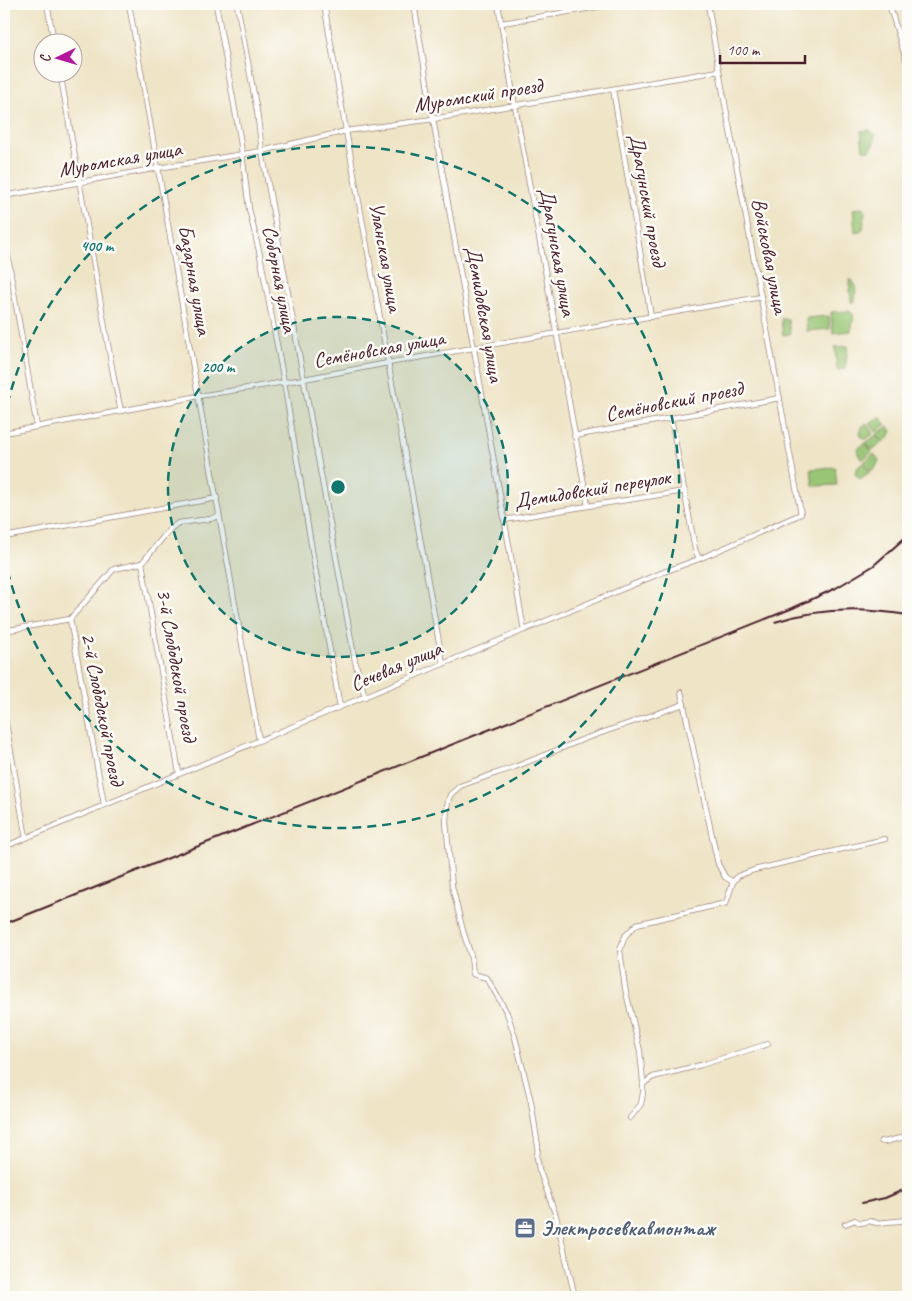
<svg xmlns="http://www.w3.org/2000/svg" width="912" height="1301" font-family="Caveat,sans-serif">
<rect width="100%" height="100%" fill="#fdfcf7"/>
<filter id="ink" filterUnits="userSpaceOnUse"><feTurbulence type="fractalNoise" baseFrequency=".02" numOctaves="2"/><feDisplacementMap in="SourceGraphic" scale="10" xChannelSelector="R" yChannelSelector="G"/><feConvolveMatrix kernelMatrix="1 2 1 2 8 2 1 2 1" color-interpolation-filters="sRGB"/></filter>
<filter id="wash" filterUnits="userSpaceOnUse"><feTurbulence type="fractalNoise" baseFrequency=".0096" numOctaves="4" result="noise"/><feDisplacementMap in="SourceGraphic" scale="20" xChannelSelector="R" yChannelSelector="G"/><feGaussianBlur stdDeviation="1.12" result="paint"/><feColorMatrix in="noise" values="0 0 0 0 0 0 0 0 0 0 0 0 0 0 0 0 0 1.4 0 .05"/><feComposite in="paint" operator="in"/></filter>
<g filter="url(#wash)">
<rect width="100%" height="100%" fill="#eee4c6"/>
<g fill="#98c674" stroke="#717250">
<path d="M870 130 875 135 873 146 870 150H863L861 131Z"/>
<path d="M862 208 865 212 863 229 860 231 855 232 853 209Z"/>
<path d="M849 280H852L856 286 855 300 854 302H851Z"/>
<path d="M849 311C857 314 852 324 851 331L833 333 831 312Z"/>
<path d="M829 316 830 329 807 331 806 318Z"/>
<path d="M781 319H788L790 334 783 335Z"/>
<path d="M848 346 845 369 837 370 835 347Z"/>
<path d="M878 418H881L886 424 876 432 870 424Z"/>
<path d="M866 423 873 434 865 440 860 435 862 427Z"/>
<path d="M888 426 892 431 889 437 883 442 877 434Z"/>
<path d="M876 435 882 442 872 450 866 443Z"/>
<path d="M865 443 872 452 862 460 858 454V449Z"/>
<path d="M874 454 879 460 876 467 871 471 864 462Z"/>
<path d="M863 463 870 472 860 479 855 474 856 469Z"/>
<path d="M835 467 837 485 813 486 811 469Z"/>
</g>
</g>
<g filter="url(#ink)">
<g fill="none" stroke-linecap="round" stroke-linejoin="round">
<g stroke="#9c8278" stroke-width="6">
<g id="street">
<path d="M47 4 54 42"/>
<path d="M129 4 259 740"/>
<path d="M216 4 240 138 249 209 260 255 284 382 315 568 340 707"/>
<path d="M237 4 257 111 262 151 355 661 365 697"/>
<path d="M324 4 346 131 443 664"/>
<path d="M414 4 433 119 524 630"/>
<path d="M498 4 515 106 588 506"/>
<path d="M889 4 908 66"/>
<path d="M502 23 615 4"/>
<path d="M60 72 114 379 121 411"/>
<path d="M613 89 651 317"/>
<path d="M4 196 158 168 262 151 346 131 433 119 719 71"/>
<path d="M4 234 37 427"/>
<path d="M671 418 695 549 699 559"/>
<path d="M4 433 199 396 304 379 388 363 761 297"/>
<path d="M574 436 780 398"/>
<path d="M504 520 588 506 685 491"/>
<path d="M4 537 217 498"/>
<path d="M142 563 179 773"/>
<path d="M70 619 104 804"/>
<path d="M4 631 70 619 114 569 142 563 169 530 178 523 210 519 219 516"/>
<path d="M681 692 718 864 725 877 733 882"/>
<path d="M4 712 26 838"/>
<path d="M4 847 661 573 699 559 801 514 719 71 708 4"/>
<path d="M643 1084 653 1077 701 1065 768 1044"/>
<path d="M630 1118 641 1104 643 1093V1081L640 1051 625 988 620 950 625 936 637 924 726 903 733 882 738 876 754 870 885 839"/>
<path d="M881 1141 884 1142 905 1137 908 1139"/>
<path d="M845 1224 855 1220 860 1223 870 1221 877 1223 908 1220"/>
<path d="M575 1297 556 1216 539 1169 537 1157 538 1146 531 1102 515 1037 507 1013 487 978 473 974 471 956 463 931 452 886 446 822 447 806 450 795 460 786 488 776 515 767 584 739 684 704"/>
</g>
</g>
<use href="#street" stroke="#fff" stroke-width="4.5"/>
<g stroke="#4a1f2b" stroke-width="2">
<path d="M775 622C817 608 865 608 908 615"/>
<path d="M4 924 793 608 836 588 873 566 908 535"/>
<path d="M862 1203 885 1198 908 1188"/>
</g>
</g>
</g>
<circle cx="338" cy="487" r="170" fill="#0f766e" fill-opacity=".12"/>
<g fill="none" stroke="#0f766e" stroke-width="2.5" stroke-dasharray="9 6">
<circle cx="338" cy="487" r="170"/>
<path d="M4 419A341 341 0 1 1 4 555"/>
</g>
<defs>
<g id="office-square" transform="scale(1.125)"><rect x="-9" y="-9" width="18" height="18" rx="4" fill="#5c6f8a" stroke="#fdfcf7"/><path d="M-6-3h4V-5.5h4V-3h4V5H-6ZM-1-4.5V-3h2v-1.5ZM-6 0V1H6V0Z" fill="#fff"/></g>
</defs>
<g fill-rule="evenodd">
<use href="#office-square" x="525" y="1228"/>
</g>
<g text-anchor="middle" stroke-width="5" stroke-linejoin="round" paint-order="stroke">
<g font-size="21" fill="#4a1f2b" stroke="#fdfcf7">
<text transform="translate(478 95) rotate(-9)" y="7">Муромский проезд</text>
<text transform="translate(120 159) rotate(-10)" y="7">Муромская улица</text>
<text transform="translate(648 200) rotate(80)" y="7">Драгунский проезд</text>
<text transform="translate(558 252) rotate(80)" y="7">Драгунская улица</text>
<text transform="translate(770 256) rotate(79)" y="7">Войсковая улица</text>
<text transform="translate(386 257) rotate(80)" y="7">Уланская улица</text>
<text transform="translate(280 279) rotate(79)" y="7">Соборная улица</text>
<text transform="translate(195 280) rotate(80)" y="7">Базарная улица</text>
<text transform="translate(485 314) rotate(80)" y="7">Демидовская улица</text>
<text transform="translate(379 349) rotate(-10)" y="7">Семёновская улица</text>
<text transform="translate(674 401) rotate(-11)" y="7">Семёновский проезд</text>
<text transform="translate(592 489) rotate(-9)" y="7">Демидовский переулок</text>
<text transform="translate(177 665) rotate(80)" y="7">3-й Слободской проезд</text>
<text transform="translate(396 666) rotate(-23)" y="7">Сечевая улица</text>
<text transform="translate(103 709) rotate(79)" y="7">2-й Слободской проезд</text>
</g>
<g font-size="21" font-weight="bold" fill="#4e5e75" stroke="#fdfcf7" text-anchor="start">
<text x="541" y="1235">Электросевкавмонтаж</text>
</g>
</g>
<circle cx="338" cy="487" r="8" fill="#0f766e" stroke="#fdfcf7" stroke-width="2.5"/>
<g font-size="15" text-anchor="middle" font-weight="bold" fill="#0f766e" stroke="#fdfcf7" stroke-width="5" stroke-linejoin="round" paint-order="stroke">
<text x="97" y="251">400 m</text>
<text x="218" y="372">200 m</text>
</g>
<rect width="912" height="1301" fill="none" stroke="#fdfcf7" stroke-width="20"/>
<g transform="translate(58 58) rotate(265)"><circle r="24" fill="#fdfcf7" stroke="#b5a4a5"/>
<path d="M0-4L9 19L0 12L-9 19Z" fill="#b5179e"/>
<text y="-8" font-size="14" font-weight="bold" text-anchor="middle" fill="#4a1f2b">С</text>
</g>
<path d="M720 55v8h85v-8" fill="none" stroke="#4a1f2b" stroke-width="2.5"/>
<text x="727" y="55" font-size="15" fill="#4a1f2b" stroke="#fdfcf7" stroke-width="4" paint-order="stroke">100 m</text>
</svg>
